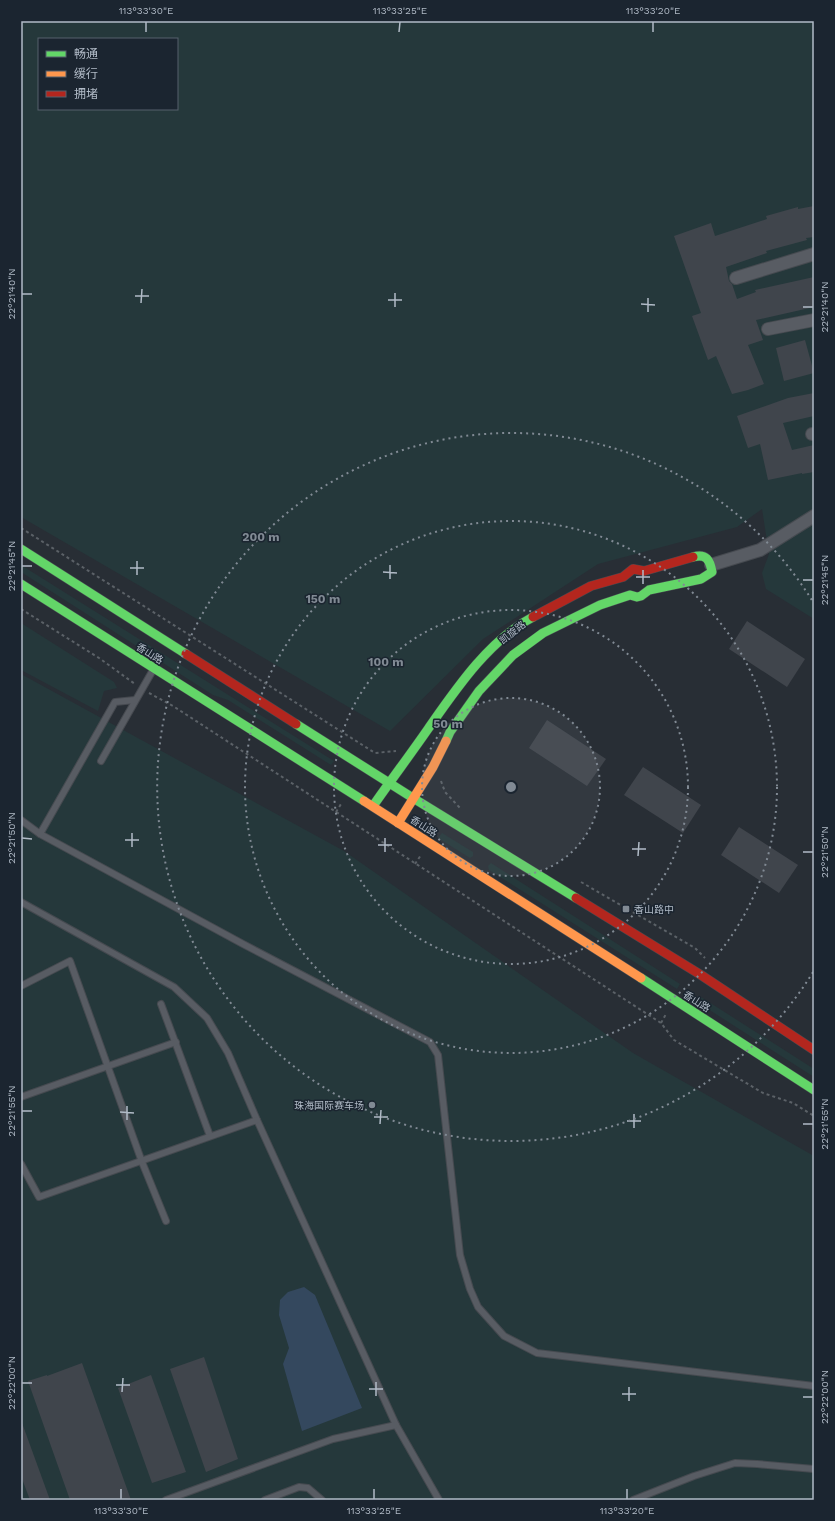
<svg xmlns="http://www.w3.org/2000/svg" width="835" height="1521" font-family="'Work Sans','Noto Sans SC',sans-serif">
<rect width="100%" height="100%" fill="#282e35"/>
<g fill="#25383b" fill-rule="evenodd">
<path d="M21 21H814V619L766 589 762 573 769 554 762 509 737 527 598 564 483 639 390 731 21 517ZM39 39H177V109H39Z"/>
<path d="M21 565 334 761 331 765 228 700 213 695 21 572Z"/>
<path d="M21 623 114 682 117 688 104 691 98 711 21 670Z"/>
<path d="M21 674 344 851 633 1053 814 1156V1500H21Z"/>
<path d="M442 833 473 852V856L470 858 438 838Z"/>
<path d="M491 863 680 984 677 989 489 870 488 866Z"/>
<path d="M701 997 814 1069V1077L697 1002Z"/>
</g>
<path fill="#34485e" d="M304 1287 315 1295 362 1408 302 1431 283 1364 289 1348 279 1315 280 1300 288 1292Z"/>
<g fill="#40454c">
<path d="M814 206V237L806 238 807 240 766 251 767 253 726 267 729 281 732 284 737 299 756 292 755 290 814 277V307L756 320 763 340 748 345 764 384 748 390 732 394 716 356 708 360 692 316 701 313 674 236 711 223 715 236 767 219 766 216 798 207V209Z"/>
<path d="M805 340 814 373 784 381 776 348Z"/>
<path d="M814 393V416L783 423 792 450 814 445V472L802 474V473L768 480 760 444 748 448 737 416 788 398Z"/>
<path d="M747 621 805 659 787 687 729 649Z"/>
<path d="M547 720 606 759 587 786 529 748Z"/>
<path d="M643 767 701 805 683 833 624 795Z"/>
<path d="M739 827 798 865 779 893 721 855Z"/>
<path d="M204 1357 238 1459 206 1472 170 1369Z"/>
<path d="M82 1363 131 1500H70L28 1381 47 1375V1376Z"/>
<path d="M151 1375 186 1472 152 1483 118 1388Z"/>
<path d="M22 1423 50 1500H30L21 1476V1424Z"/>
</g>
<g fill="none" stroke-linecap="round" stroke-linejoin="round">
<g stroke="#464a50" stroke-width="8">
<g id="lane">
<path d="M101 761 153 670"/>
<path d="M21 820 40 834 243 944 430 1042 438 1055 460 1255 470 1289 478 1307 504 1336 537 1353 814 1386"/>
<path d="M40 834 115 702 135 700"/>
<path d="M21 902 174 987 207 1018 228 1053 257 1120 396 1425 439 1500"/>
<path d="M21 986 70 961 142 1162 166 1221"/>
<path d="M161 1004 210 1136"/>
<path d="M21 1097 176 1042"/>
<path d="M21 1164 39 1197 257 1120"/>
<path d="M166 1500 333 1439 396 1425"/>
<path d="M265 1500 299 1487 308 1488 322 1500"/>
<path d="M633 1500 694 1476 735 1463 757 1464 814 1469"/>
</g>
</g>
<g stroke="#464a50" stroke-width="14">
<g id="street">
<path d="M736 278 814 254"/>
<path d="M768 329 814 320"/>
<path d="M812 434H814"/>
<path d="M711 565 760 550 814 516"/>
</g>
</g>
<g stroke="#464a50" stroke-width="10">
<g id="fast">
<path d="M21 549 186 654"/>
<path d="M21 584 364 801"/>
<path d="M296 724 413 798 576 898"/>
<path d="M446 741 450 732 479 691 513 655 543 633 600 605 630 595 637 597 641 596 649 590 701 579 712 572C710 560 706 553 693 557"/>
<path d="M373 806C391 780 410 755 428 729 456 689 489 640 533 617"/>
<path d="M641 978 814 1090"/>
</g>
</g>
<g stroke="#464a50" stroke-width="10">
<g id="slow">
<path d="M364 801 641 978"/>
<path d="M398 823 433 767 446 741"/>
</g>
</g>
<g stroke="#464a50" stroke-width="10">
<g id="jam">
<path d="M533 617 591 586 623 577 633 569 644 571 693 557"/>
<path d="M186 654 296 724"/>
<path d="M576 898 701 975 814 1050"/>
</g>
</g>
<g stroke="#5b6167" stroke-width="2" stroke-dasharray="3 3" stroke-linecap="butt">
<path d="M21 528 375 753 396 751"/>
<path d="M21 609 99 658 135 684"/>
<path d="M149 693 173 706 661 1023 674 1040 763 1093 793 1103 814 1116"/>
<path d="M441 781 445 792 460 808"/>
<path d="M336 812 341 804"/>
<path d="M415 864 421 855"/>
<path d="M581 882 695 948 705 958"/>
<path d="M661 1023 666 1014"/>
</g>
<use href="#lane" stroke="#585c63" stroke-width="6"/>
<use href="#street" stroke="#585c63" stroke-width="12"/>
<use href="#fast" stroke="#63d668" stroke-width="9"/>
<use href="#slow" stroke="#ff974d" stroke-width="9"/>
<use href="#jam" stroke="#b3261e" stroke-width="9"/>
</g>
<path fill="none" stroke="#b1bbc7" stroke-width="1.5" d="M146 32V22M399 32 400 22M653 32V22M22 294H32M135 296H149M388 300H402M141 303 142 289M641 304 655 305M395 307V293M803 307H813M648 312V298M22 566H32M130 568H144M383 572 397 573M137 575V561M636 577H650M390 579V565M803 580H813M643 584V570M22 838 32 839M125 840H139M378 845H392M132 847V833M632 849H646M385 852V838M803 852H813M638 856 639 842M22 1111H32M120 1112 134 1113M374 1117H388M127 1120V1106M627 1121H641M380 1124 381 1110M803 1124H813M634 1128V1114M22 1383H32M116 1385H130M369 1389H383M122 1392 123 1378M622 1394H636M376 1396V1382M803 1397H813M629 1401V1387M121 1499V1489M374 1499V1489M627 1499V1489"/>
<circle cx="511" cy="787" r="89" fill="#818a94" fill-opacity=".12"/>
<g fill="none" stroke="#818a94" stroke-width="2" stroke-dasharray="2 4">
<circle cx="511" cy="787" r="89"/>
<circle cx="511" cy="787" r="177"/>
<circle cx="511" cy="787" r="266"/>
<path d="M813 972A354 354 0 1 1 813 602"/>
</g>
<g fill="#818a94" stroke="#1b2530" stroke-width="1.5">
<rect x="622" y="905" width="8" height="8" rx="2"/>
<circle cx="372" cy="1105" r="4"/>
</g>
<g text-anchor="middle" stroke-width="3" stroke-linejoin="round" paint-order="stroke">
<g font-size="10" fill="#b1bbc7" stroke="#1b2530">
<text transform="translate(512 632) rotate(-38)" y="4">凯旋路</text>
<text transform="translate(150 653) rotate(32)" y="4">香山路</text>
<text transform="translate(424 826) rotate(33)" y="4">香山路</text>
<text transform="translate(697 1001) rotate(33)" y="4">香山路</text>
</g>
<g font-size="10" fill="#b1bbc7" stroke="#1b2530" text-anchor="start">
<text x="634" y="913">香山路中</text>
<text x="364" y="1109" text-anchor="end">珠海国际赛车场</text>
</g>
</g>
<circle cx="511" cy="787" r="6" fill="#818a94" stroke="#1b2530" stroke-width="2"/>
<g font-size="12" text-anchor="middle" font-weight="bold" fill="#818a94" stroke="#1b2530" stroke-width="3" stroke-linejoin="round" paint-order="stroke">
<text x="261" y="541">200 m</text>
<text x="323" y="603">150 m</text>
<text x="386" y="666">100 m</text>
<text x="448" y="728">50 m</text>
</g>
<rect width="835" height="1521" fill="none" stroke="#1b2530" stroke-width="44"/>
<rect x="38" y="38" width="140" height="72" fill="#1b2530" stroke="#57616c"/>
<rect x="46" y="51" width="20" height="6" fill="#63d668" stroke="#57616c"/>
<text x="74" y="58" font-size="12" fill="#b1bbc7">畅通</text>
<rect x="46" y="71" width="20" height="6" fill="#ff974d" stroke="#57616c"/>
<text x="74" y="78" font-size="12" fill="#b1bbc7">缓行</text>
<rect x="46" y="91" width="20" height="6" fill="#b3261e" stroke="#57616c"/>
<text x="74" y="98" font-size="12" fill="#b1bbc7">拥堵</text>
<rect x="22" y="22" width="791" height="1477" fill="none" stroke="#b1bbc7" stroke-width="1.5"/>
<g font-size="10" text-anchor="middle" fill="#b1bbc7">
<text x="146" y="14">113°33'30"E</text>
<text x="400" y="14">113°33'25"E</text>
<text x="653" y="14">113°33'20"E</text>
<text transform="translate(11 294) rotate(-90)" y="4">22°21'40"N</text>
<text transform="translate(824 307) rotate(-90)" y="4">22°21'40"N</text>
<text transform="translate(11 566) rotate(-90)" y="4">22°21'45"N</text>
<text transform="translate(824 580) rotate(-90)" y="4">22°21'45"N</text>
<text transform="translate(11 838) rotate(-90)" y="4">22°21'50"N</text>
<text transform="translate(824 852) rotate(-90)" y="4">22°21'50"N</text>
<text transform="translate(11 1111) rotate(-90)" y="4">22°21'55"N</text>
<text transform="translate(824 1124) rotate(-90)" y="4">22°21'55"N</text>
<text transform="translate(11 1383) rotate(-90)" y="4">22°22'00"N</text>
<text transform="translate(824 1397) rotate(-90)" y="4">22°22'00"N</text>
<text x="121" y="1514">113°33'30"E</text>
<text x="374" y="1514">113°33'25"E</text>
<text x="627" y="1514">113°33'20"E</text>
</g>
</svg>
